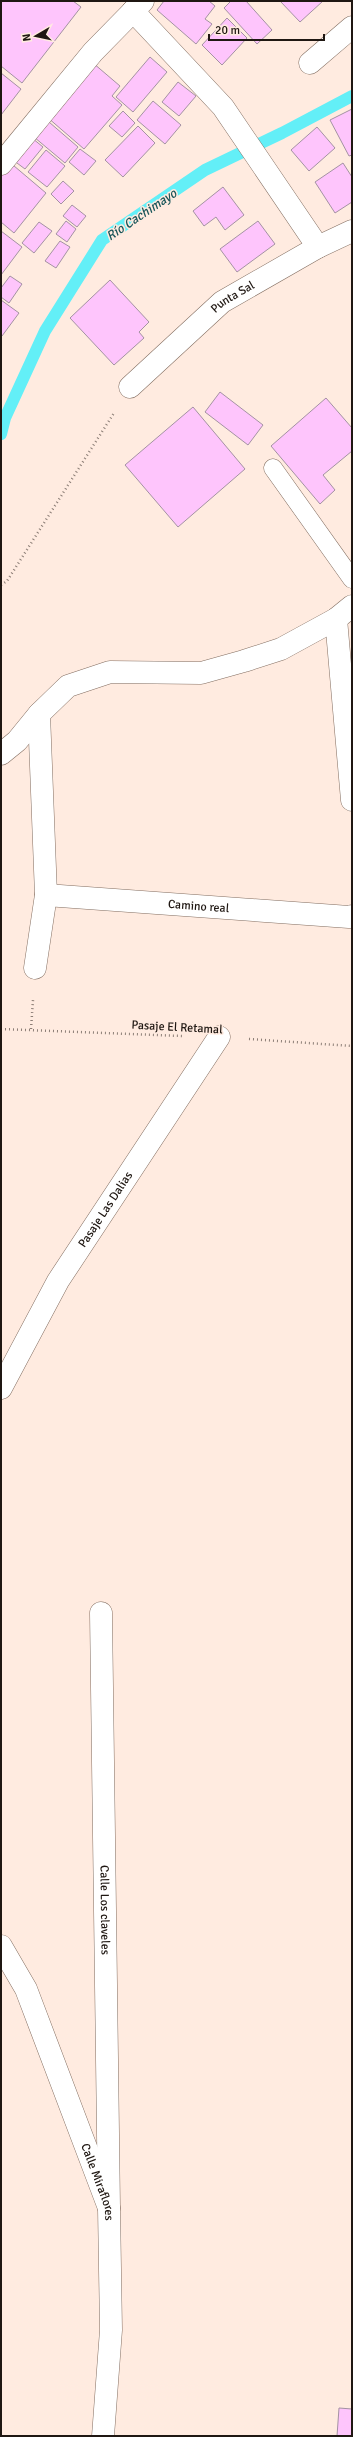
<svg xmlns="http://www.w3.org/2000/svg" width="353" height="2437" font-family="Signika,sans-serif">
<rect width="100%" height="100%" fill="#ffebe0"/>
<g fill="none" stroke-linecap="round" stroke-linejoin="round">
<path stroke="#63eff7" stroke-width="12" d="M1 434 5 418 45 331 102 240 205 170 282 133 352 96"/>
</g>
<g fill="#fec5fc" stroke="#a492a3">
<path d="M1 1H73L81 7 22 83 1 66Z"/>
<path d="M164 1H209L215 6 205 19 212 24 196 44 157 10Z"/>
<path d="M231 1H246L272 30 257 44 224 8Z"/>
<path d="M280 1H323L300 22Z"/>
<path d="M227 18 247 38 222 65 202 45Z"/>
<path d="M150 57 167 72 133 112 116 97Z"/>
<path d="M93 63 120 86 112 96 122 105 84 149 47 117Z"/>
<path d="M1 73 21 89 1 115Z"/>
<path d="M178 82 196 96 179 116 162 102Z"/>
<path d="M153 101 181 125 165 144 137 120Z"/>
<path d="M352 109V155L349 156 330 120Z"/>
<path d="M123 111 135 123 122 137 109 126Z"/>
<path d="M42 116 78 147 65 163 28 132Z"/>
<path d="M138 126 155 143 123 177 105 160Z"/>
<path d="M317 127 335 148 309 171 291 150Z"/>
<path d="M27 134 43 147 25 169 9 157Z"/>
<path d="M80 149 96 161 84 175 69 162Z"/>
<path d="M46 150 65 166 47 187 28 172Z"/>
<path d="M7 160 46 193 14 233 1 222V168Z"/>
<path d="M343 163 352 177V202L335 213 315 182Z"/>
<path d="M63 181 74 191 61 204 51 194Z"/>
<path d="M223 187 244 215 225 230 216 217 204 226 193 211Z"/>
<path d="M72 205 86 216 77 227 63 216Z"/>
<path d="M66 221 76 229 67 242 56 234Z"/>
<path d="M258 221 275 244 237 272 220 249Z"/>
<path d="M39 222 52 231 34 253 22 243Z"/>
<path d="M1 231 22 247 1 275Z"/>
<path d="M60 241 70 247 56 268 45 261Z"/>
<path d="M10 276 22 284 9 303 1 297V288Z"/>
<path d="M110 280 149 322 139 332 144 338 114 365 70 318Z"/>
<path d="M1 300 19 313 2 336 1 335Z"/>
<path d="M220 392 263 425 248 445 205 412Z"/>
<path d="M326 398 352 428V451L323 475 335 490 320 504 271 446Z"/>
<path d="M193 407 245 469 178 527 125 465Z"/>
<path d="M339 2408 352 2409V2436H337Z"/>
</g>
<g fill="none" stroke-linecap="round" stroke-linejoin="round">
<g stroke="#836e61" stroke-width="19">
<path id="service" d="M273 468 352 579"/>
</g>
<g stroke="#836e61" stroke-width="23">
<g id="minor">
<path d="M133 11 223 107 318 247"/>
<path d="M310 63 352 27"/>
<path d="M1 164 93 52 143 1"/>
<path id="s1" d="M130 387 222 302 318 247 352 231"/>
<path d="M336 619 352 800"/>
<path d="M1 754 17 741 39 714 68 686 110 672 201 673 244 661 281 649 336 619 352 606"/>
<path id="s2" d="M46 895 349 917 352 916"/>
<path d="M35 968 46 895 39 714"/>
<path id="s3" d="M1 1388 58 1281 219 1037"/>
<path id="s4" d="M101 1613 109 2208"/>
<path id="s5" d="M1 1946 26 1989 109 2208 111 2330 103 2436"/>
</g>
</g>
<g stroke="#8c7e76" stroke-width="2.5" stroke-dasharray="1 3" stroke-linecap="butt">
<path d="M1 585 7 581 114 413"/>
<path d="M1 1029 182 1036"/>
<path d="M31 1029 33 1000"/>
<path d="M249 1039 352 1046"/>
</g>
<use href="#service" stroke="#fff" stroke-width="18"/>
<use href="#minor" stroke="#fff" stroke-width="22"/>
</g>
<g text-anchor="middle" stroke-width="3" stroke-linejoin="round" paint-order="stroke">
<g font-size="12" fill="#1f1712" stroke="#ffebe0">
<text dy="4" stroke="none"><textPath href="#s1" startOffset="137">Punta Sal</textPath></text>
<text dy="4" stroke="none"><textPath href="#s2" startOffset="153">Camino real</textPath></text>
<text transform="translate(177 1027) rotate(3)" y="4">Pasaje El Retamal</text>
<text dy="4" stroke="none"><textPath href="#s3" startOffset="207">Pasaje Las Dalias</textPath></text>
<text dy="4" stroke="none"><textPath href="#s4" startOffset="297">Calle Los claveles</textPath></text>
<text dy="4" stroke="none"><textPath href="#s5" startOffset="256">Calle Miraflores</textPath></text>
</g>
<g font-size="13" font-style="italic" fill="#195559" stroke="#ffebe0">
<text transform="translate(141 214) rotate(-34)" y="5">Río Cachimayo</text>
</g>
</g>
<rect width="353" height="2437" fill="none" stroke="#1f1712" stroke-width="4"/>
<g transform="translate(36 36) rotate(261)" stroke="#ffebe0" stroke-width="3" paint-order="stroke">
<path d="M0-3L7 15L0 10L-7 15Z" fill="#1f1712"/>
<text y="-6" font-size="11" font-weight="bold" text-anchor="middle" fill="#1f1712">N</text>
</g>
<path d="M209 34v6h115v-6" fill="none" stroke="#1f1712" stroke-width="2"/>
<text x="215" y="34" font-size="12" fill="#1f1712" stroke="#ffebe0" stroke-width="3" paint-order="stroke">20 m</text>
</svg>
